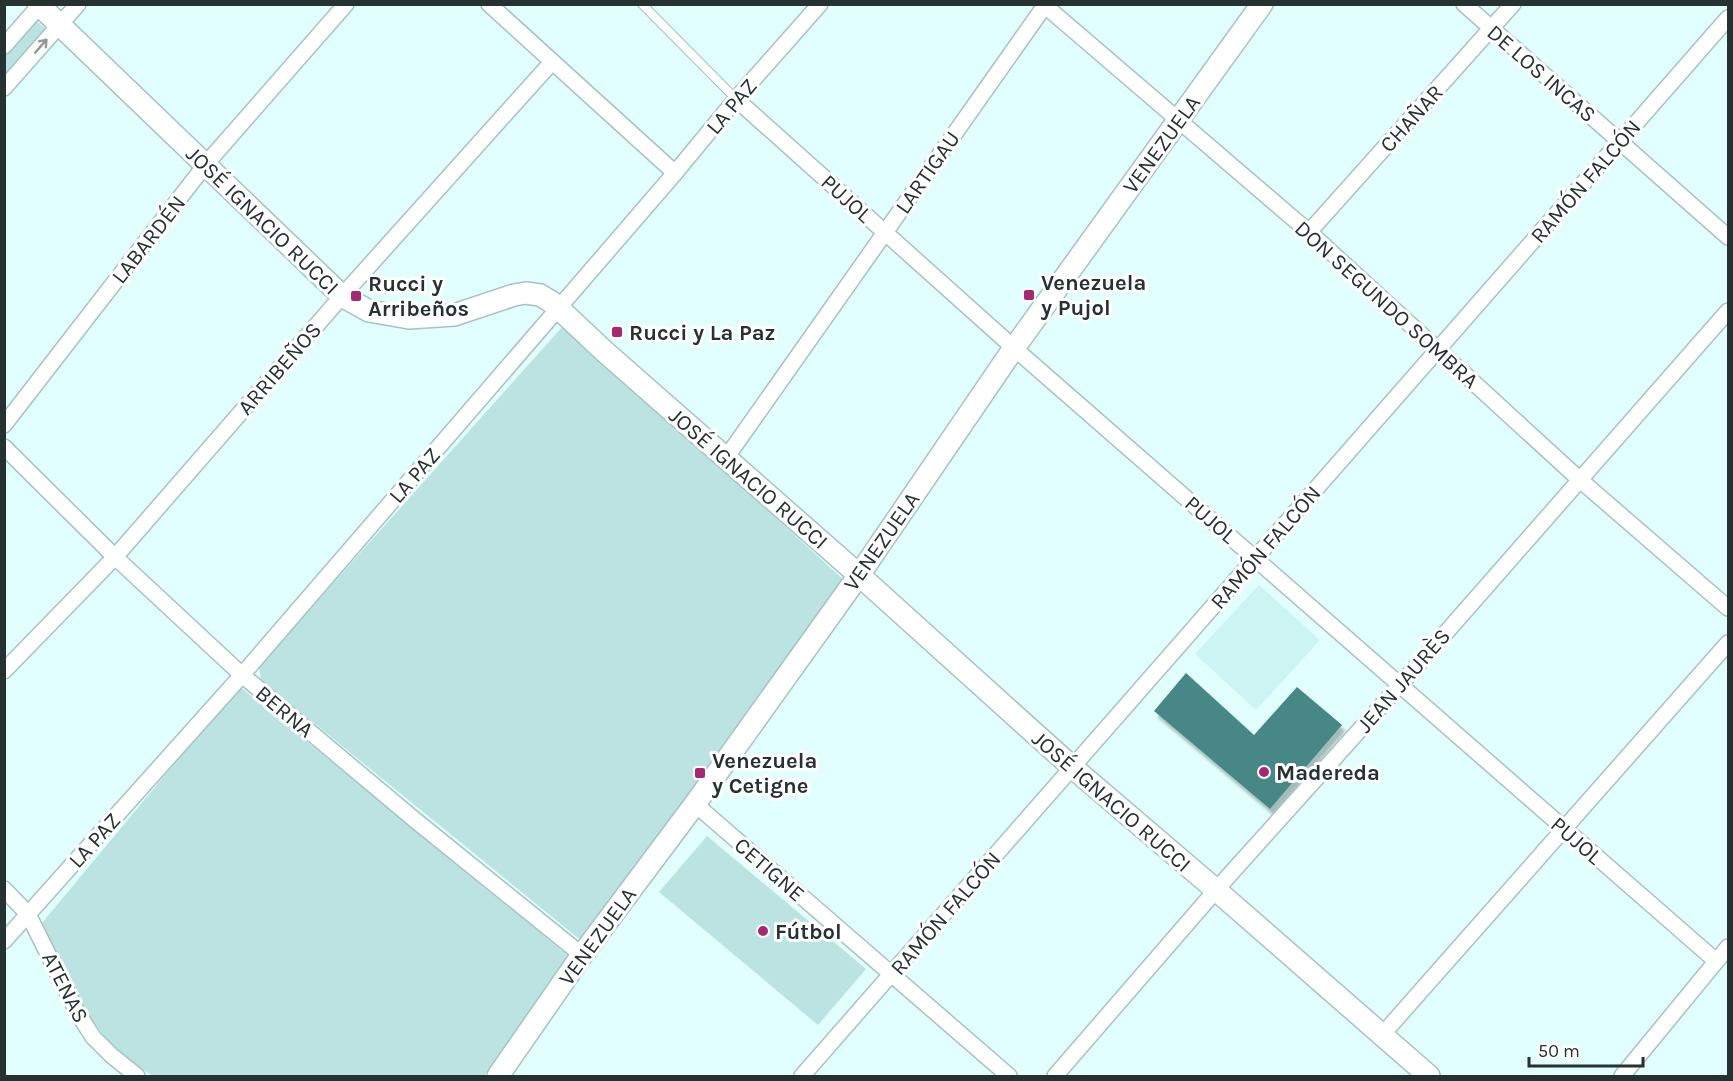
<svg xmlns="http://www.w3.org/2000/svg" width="1733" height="1081" font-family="Karla,sans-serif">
<defs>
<filter id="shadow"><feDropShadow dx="3.5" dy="6" stdDeviation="1.5" flood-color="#0004"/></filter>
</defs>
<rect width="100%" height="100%" fill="#e0fffd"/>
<path fill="#cbf4f2" d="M1259 585 1320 640 1256 710 1195 654Z"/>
<g fill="#bae3e1">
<path d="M34 19 48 31 5 79V53Z"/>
<path d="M564 325 845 581 583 942 261 680 259 666Z"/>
<path d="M239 686 572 959 484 1076H152L112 1046 81 1006 42 923Z"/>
<path d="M707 836 866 969 818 1025 659 892Z"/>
</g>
<path fill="#468786" filter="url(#shadow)" d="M1186 673 1254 735 1297 687 1342 725 1270 809 1154 711Z"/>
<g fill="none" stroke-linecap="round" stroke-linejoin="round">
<g stroke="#a6c3c2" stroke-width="10">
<path id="lane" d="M642 4 736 99"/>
</g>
<g stroke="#a6c3c2" stroke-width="18">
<g id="street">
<path d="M489 4 675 173"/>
<path d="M1043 4 1309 232 1579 479 1728 608"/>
<path d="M1464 4 1728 237"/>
<path d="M4 46 41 4"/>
<path d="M4 88 78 4"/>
<path d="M736 99 1014 348 1716 961"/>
<path d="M1309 232 1513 4"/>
<path d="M4 425 206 164 346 4"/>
<path d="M4 447 115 557 242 675 415 820 582 955"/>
<path d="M726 458 1046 4"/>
<path d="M4 671 115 557 342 296 552 62"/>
<path d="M695 804 1009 1076"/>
<path d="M4 889 28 914 77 1012 93 1037 111 1055 137 1076"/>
<path d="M4 941 242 675 675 173 736 99 820 4"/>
<path d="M1382 1035 1728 643"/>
<path d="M802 1076 1728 18"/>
<path d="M1055 1076 1216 890 1400 685 1728 311"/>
<path d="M1622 1076 1728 947"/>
</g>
</g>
<g stroke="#a6c3c2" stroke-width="24">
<g id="secondary">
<path d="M38 4 342 296 369 311 409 318 454 315 514 295 526 293 540 295 553 303 604 351 859 575 1072 767 1216 890 1429 1076"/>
<path d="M498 1076 582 955 695 804 859 575 1014 348 1262 4"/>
</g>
</g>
<use href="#lane" stroke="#fff" stroke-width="8"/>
<use href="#street" stroke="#fff" stroke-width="15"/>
<use href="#secondary" stroke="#fff" stroke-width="21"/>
</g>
<defs><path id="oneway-shaft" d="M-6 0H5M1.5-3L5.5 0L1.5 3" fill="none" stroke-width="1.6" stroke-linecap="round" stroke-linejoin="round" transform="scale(1.5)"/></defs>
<use stroke="#929898" href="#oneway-shaft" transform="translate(41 46) rotate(-49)"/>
<g fill="#a92772" stroke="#fff" stroke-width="2">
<rect x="1023" y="289" width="12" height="12" rx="3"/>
<rect x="350" y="290" width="12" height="12" rx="3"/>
<rect x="611" y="326" width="12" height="12" rx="3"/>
<circle cx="1264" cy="772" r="6"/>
<rect x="694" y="767" width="12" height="12" rx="3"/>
<circle cx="763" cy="931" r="6"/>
</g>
<g text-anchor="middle" stroke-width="6" stroke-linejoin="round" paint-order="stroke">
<g font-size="22" fill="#263231" stroke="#fff">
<text transform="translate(1542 73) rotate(41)" y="8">DE LOS INCAS</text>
<text transform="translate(731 106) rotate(-50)" y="8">LA PAZ</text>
<text transform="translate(1411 118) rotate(-48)" y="8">CHAÑAR</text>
<text transform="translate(1161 144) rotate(-54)" y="8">VENEZUELA</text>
<text transform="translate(927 172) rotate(-55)" y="8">LARTIGAU</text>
<text transform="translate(1585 181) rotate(-49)" y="8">RAMÓN FALCÓN</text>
<text transform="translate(847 198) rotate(42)" y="8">PUJOL</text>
<text transform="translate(263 220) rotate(44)" y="8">JOSÉ IGNACIO RUCCI</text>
<text transform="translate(148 239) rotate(-52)" y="8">LABARDÉN</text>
<text transform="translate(1387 304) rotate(42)" y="8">DON SEGUNDO SOMBRA</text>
<text transform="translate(279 368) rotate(-49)" y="8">ARRIBEÑOS</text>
<text transform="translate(414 475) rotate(-49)" y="8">LA PAZ</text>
<text transform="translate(749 478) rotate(41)" y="8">JOSÉ IGNACIO RUCCI</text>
<text transform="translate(1211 519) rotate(41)" y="8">PUJOL</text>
<text transform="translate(881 541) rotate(-55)" y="8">VENEZUELA</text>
<text transform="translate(1265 547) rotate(-49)" y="8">RAMÓN FALCÓN</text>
<text transform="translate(1403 680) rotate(-49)" y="8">JEAN JAURÈS</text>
<text transform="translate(285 711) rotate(40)" y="8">BERNA</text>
<text transform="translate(1112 801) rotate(41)" y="8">JOSÉ IGNACIO RUCCI</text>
<text transform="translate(94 840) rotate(-48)" y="8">LA PAZ</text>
<text transform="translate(1577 840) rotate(41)" y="8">PUJOL</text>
<text transform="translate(770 869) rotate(41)" y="8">CETIGNE</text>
<text transform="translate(945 913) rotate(-49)" y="8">RAMÓN FALCÓN</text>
<text transform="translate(597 936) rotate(-54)" y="8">VENEZUELA</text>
<text transform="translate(66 987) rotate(63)" y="8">ATENAS</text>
</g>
<g font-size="22" font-weight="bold" fill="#263231" stroke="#fff" text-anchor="start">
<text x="1041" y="290">Venezuela<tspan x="1041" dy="25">y Pujol</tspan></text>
<text x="368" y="291">Rucci y<tspan x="368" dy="25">Arribeños</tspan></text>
<text x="629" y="340">Rucci y La Paz</text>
<text x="712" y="768">Venezuela<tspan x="712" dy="25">y Cetigne</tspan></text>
<text x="1276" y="780">Madereda</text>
<text x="775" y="939">Fútbol</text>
</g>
</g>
<rect width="1733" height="1081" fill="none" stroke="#263231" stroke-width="12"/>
<path d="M1529 1057v9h114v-9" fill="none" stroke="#263231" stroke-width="3"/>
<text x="1538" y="1057" font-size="18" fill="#263231" stroke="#ffffff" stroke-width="4.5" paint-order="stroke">50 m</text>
</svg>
